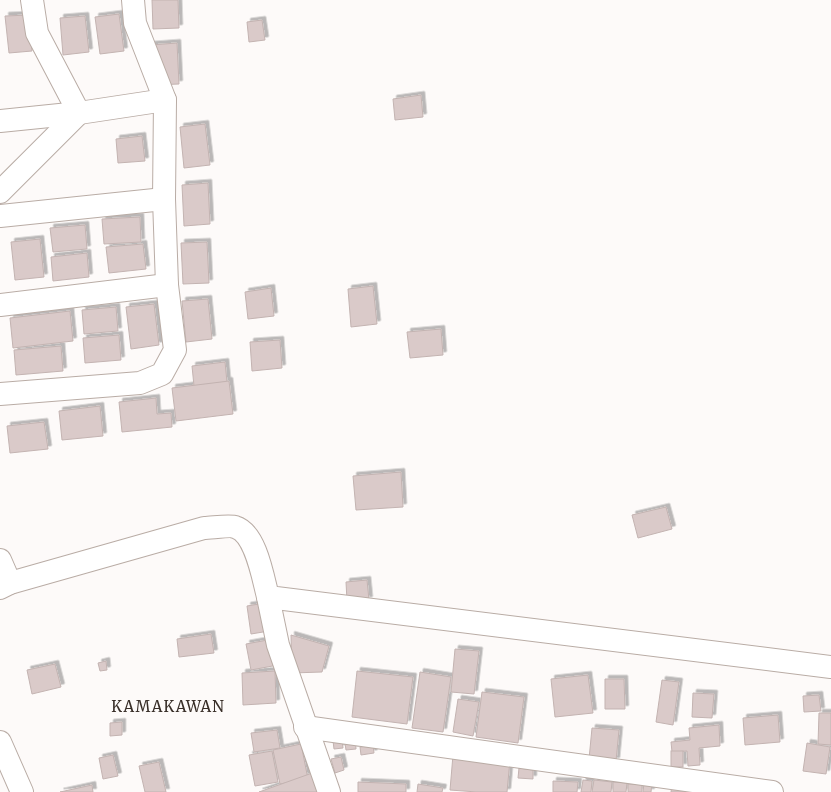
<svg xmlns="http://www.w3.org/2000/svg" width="831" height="792" font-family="Merriweather,serif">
<defs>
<filter id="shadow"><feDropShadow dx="3.5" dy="-3.5" stdDeviation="0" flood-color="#0004"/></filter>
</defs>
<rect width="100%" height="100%" fill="#fdfaf9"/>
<g fill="#dacac9" stroke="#c3b3b1" filter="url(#shadow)">
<path d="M152 0H178L179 28 153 29Z"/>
<path d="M119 14 124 51 100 54 95 17Z"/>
<path d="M29 15 32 51 9 53 5 16Z"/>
<path d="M85 16 89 52 63 55 60 18Z"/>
<path d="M262 20 265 40 249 42 247 22Z"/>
<path d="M177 43 179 84 153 85 151 45Z"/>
<path d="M421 95 423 117 395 120 393 99Z"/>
<path d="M205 124 210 165 184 168 180 127Z"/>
<path d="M142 136 145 161 118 163 116 139Z"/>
<path d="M208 183 210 224 184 226 182 185Z"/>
<path d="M140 217 141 242 104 244 102 219Z"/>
<path d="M85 225 87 249 53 252 50 228Z"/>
<path d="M40 239 44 277 15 280 11 242Z"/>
<path d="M207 242 209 283 183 284 181 243Z"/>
<path d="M143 244 146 269 109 273 106 247Z"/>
<path d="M87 253 89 277 53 281 51 257Z"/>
<path d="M373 286 377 324 351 327 348 289Z"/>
<path d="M271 288 274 316 248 319 245 292Z"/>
<path d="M208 299 212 339 186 342 182 301Z"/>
<path d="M154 304 159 345 131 349 126 307Z"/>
<path d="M116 307 118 331 84 334 82 310Z"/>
<path d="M70 311 73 341 13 348 10 318Z"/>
<path d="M441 329 443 355 410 358 407 332Z"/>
<path d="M119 335 121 360 85 363 83 338Z"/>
<path d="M280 340 282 368 252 371 250 342Z"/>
<path d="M61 346 63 371 16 375 14 350Z"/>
<path d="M225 362 227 382 194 386 192 366Z"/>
<path d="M229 381 233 414 176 421 172 388Z"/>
<path d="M156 398 157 414 171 413 172 427 122 432 119 402Z"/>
<path d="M100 406 103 436 62 440 59 411Z"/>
<path d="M44 422 48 449 10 453 7 426Z"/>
<path d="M401 472 403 507 356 510 353 476Z"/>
<path d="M666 507 672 529 638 538 632 515Z"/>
<path d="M367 580 369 600 347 601 346 582Z"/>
<path d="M265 603 269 631 251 634 247 606Z"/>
<path d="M211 634 214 653 179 657 177 639Z"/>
<path d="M291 635 329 646 322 672 292 673Z"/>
<path d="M273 639 278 665 251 670 246 644Z"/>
<path d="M455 649 479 651 474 694 451 692Z"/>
<path d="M106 661 107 670 100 671 98 663Z"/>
<path d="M55 664 61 687 32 694 27 670Z"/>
<path d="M275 671 276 703 243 705 242 673Z"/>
<path d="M357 671 413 677 407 724 352 717Z"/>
<path d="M420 672 451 677 443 732 412 728Z"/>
<path d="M588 675 593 713 555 717 551 679Z"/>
<path d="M605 679H624L625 709H605Z"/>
<path d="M662 680 679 682 673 725 656 722Z"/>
<path d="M482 692 524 697 518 743 476 737Z"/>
<path d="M693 693 714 694 712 718 692 717Z"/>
<path d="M819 695 821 711 804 712 803 696Z"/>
<path d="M458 699 479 702 473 736 453 732Z"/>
<path d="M819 713H831V745L818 744Z"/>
<path d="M778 715 780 742 745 745 743 718Z"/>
<path d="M122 722V735L110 736V723Z"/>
<path d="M719 725 720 746 699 748 700 765 688 766 687 751 672 752 671 742 690 740 689 728Z"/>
<path d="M592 728 619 730 616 761 589 759Z"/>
<path d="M277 730 280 748 254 752 251 733Z"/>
<path d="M355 736 356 749 346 750 344 737Z"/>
<path d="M342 740 343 748 334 749 333 741Z"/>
<path d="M807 743 830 747 826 774 803 771Z"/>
<path d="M301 744 308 779 280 784 273 750Z"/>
<path d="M373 745 374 753 361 755 360 747Z"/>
<path d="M272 751 278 782 255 786 249 755Z"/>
<rect x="671" y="751" width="12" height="16"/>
<path d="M113 755 118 776 103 779 99 758Z"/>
<path d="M453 755 510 760 507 792H477L450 790Z"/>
<path d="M341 757 344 770 335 773 331 759Z"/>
<path d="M159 762 166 792H145L139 766Z"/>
<path d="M519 768 533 770V779L518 778Z"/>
<path d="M315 772 323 792H259Z"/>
<path d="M583 780 592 781 591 792H581Z"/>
<path d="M594 780 612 782 611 792H592Z"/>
<path d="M553 781 578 782 577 792H553Z"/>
<path d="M358 782 406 784V792H358Z"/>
<path d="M613 782 627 783 626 792H613Z"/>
<path d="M644 783H652L651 792H643Z"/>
<path d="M418 784 443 788 442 792H417Z"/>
<rect x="628" y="784" width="14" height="8"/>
<path d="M672 784 687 788V792H671Z"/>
<path d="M92 785 93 792H60Z"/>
</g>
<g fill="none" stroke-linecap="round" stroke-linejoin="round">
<g stroke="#b9aca5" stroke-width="24">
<g id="street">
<path d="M0 121 79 113 165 100"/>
<path d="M0 192 79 113 37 33 32 0"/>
<path d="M0 216 164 199"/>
<path d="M0 305 167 285"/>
<path d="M0 394 140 383 162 374 175 350 167 285 164 199 165 100 135 23 133 0"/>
<path d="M0 560 10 583"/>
<path d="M268 597 278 645 329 792"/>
<path d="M305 727 772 792"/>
<path d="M0 742 22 792"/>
</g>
</g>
<g stroke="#b9aca5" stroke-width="24">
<path id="secondary" d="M0 588 10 583 204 528C211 528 230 525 235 527 256 533 263 578 268 597L831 667"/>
</g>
<use href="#street" stroke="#fff" stroke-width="22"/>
<use href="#secondary" stroke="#fff" stroke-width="22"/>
</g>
<g text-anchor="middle" stroke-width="3.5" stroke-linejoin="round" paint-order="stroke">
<g font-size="15" letter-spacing="1" fill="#382e28" stroke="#fdfaf9">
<text x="168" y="712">KAMAKAWAN</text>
</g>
</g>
</svg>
